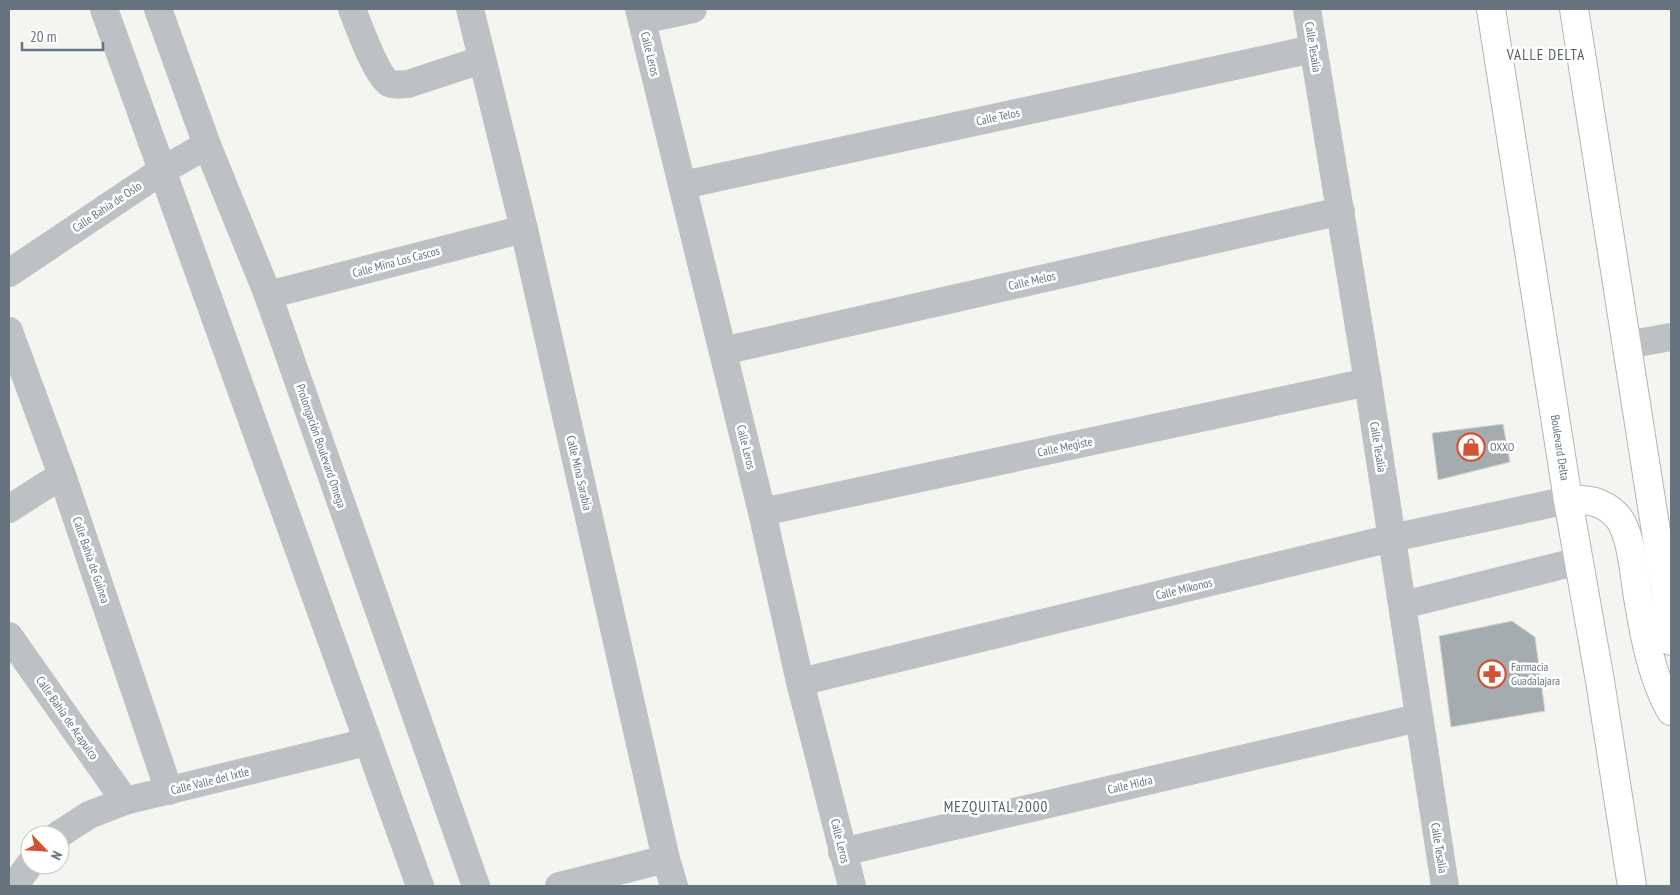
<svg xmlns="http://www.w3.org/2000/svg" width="1680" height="895" font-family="'PT Sans Narrow',sans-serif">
<rect width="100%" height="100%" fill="#f4f4f0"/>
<g fill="#a4acb0" stroke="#d5d5d3">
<path d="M1503 424 1510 462 1438 480 1432 433Z"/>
<path d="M1512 621 1535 637 1545 711 1451 727 1439 636Z"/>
</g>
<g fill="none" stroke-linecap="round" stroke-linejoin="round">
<g stroke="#b1b5b8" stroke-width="30">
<g id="major">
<path id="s1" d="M1491 9 1568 500 1600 681 1632 886"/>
<path d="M1574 9 1665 589 1671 641"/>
<path d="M1568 500C1588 499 1603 501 1617 516 1632 533 1634 575 1638 597 1644 634 1652 679 1671 711"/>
</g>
</g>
<g stroke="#bdc1c4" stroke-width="28">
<path d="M104 9 420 886"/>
<path d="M158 9 207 145 268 295 476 886"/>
<path d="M352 9C358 24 376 75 389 83 395 86 402 84 408 84L481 60"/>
<path d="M470 9 524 229 666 859 674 886"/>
<path d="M639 9 762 512 800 682 852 886"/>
<path d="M1307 9 1368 382 1445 886"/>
<path d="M642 20 693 9"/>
<path d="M683 185 1313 49"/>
<path d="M9 273 163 170 207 145"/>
<path d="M268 295 524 229"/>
<path d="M9 331 62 475 169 791"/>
<path d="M1626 345 1671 337"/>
<path d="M723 351 1341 211"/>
<path d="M9 509 62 475"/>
<path d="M762 512 1368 382"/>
<path d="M1403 605 1579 561"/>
<path d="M9 636 125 801"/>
<path d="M800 682 1392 538 1568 500"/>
<path d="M58 835 89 815 125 801 367 742"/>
<path d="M842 852 1418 718"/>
<path d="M14 886 30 864"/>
<path d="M559 886 666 859"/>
</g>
<use href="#major" stroke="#fff" stroke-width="28"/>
</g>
<defs>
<g id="shop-ring" transform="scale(1.4375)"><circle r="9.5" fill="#fff" stroke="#d25232" stroke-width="1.5"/><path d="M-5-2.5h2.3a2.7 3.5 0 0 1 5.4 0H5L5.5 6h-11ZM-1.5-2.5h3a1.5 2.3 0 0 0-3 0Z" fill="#d25232"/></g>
<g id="pharmacy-ring" transform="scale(1.4375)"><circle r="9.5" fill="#fff" stroke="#d25232" stroke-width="1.5"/><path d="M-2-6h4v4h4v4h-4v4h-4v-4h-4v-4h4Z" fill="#d25232"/></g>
</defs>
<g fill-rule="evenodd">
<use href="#shop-ring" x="1471" y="447"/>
<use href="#pharmacy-ring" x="1492" y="674"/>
</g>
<g text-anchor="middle" stroke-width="5" stroke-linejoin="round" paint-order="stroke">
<g font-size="12" fill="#66747f" stroke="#fff">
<text transform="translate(1313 47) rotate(81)" y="4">Calle Tesalia</text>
<text transform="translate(650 54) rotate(76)" y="4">Calle Leros</text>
<text transform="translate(998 117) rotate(-12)" y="4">Calle Telos</text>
<text transform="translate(107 207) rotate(-34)" y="4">Calle Bahía de Oslo</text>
<text transform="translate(396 262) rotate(-15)" y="4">Calle Mina Los Cascos</text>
<text transform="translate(1032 281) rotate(-13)" y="4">Calle Melos</text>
<text transform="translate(321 446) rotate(71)" y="4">Prolongación Boulevard Omega</text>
<text transform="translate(746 447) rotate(76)" y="4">Calle Leros</text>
<text transform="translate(1065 447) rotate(-12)" y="4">Calle Megiste</text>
<text transform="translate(1378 447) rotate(81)" y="4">Calle Tesalia</text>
<text dy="4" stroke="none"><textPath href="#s1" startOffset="444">Boulevard Delta</textPath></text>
<text transform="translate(579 473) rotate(77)" y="4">Calle Mina Sarabia</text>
<text transform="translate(91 560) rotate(71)" y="4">Calle Bahía de Guinea</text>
<text transform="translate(1184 589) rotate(-14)" y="4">Calle Mikonos</text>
<text transform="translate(67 718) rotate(55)" y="4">Calle Bahía de Acapulco</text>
<text transform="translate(210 781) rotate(-14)" y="4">Calle Valle del Ixtle</text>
<text transform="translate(1130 785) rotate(-13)" y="4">Calle Hidra</text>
<text transform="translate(840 841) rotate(76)" y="4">Calle Leros</text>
<text transform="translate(1439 848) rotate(81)" y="4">Calle Tesalia</text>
</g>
<g font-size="12" fill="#66747f" stroke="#fff" text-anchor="start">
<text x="1490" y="451">OXXO</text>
<text x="1511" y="671">Farmacia<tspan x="1511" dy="14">Guadalajara</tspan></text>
</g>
<g font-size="15" letter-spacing="1" fill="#535d65" stroke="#fff">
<text x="1546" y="60">VALLE DELTA</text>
<text x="996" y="812">MEZQUITAL 2000</text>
</g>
</g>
<rect width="1680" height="895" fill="none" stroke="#66747f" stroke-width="20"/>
<g transform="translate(45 850) rotate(115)"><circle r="24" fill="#ffffff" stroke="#c2c7cc"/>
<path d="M0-4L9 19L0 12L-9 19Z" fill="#d25232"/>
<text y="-8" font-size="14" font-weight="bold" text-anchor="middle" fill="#66747f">N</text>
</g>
<path d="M22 42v8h81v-8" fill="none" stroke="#66747f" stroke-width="2.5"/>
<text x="30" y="42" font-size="15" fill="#66747f" stroke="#ffffff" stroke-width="4" paint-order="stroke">20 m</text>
</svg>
